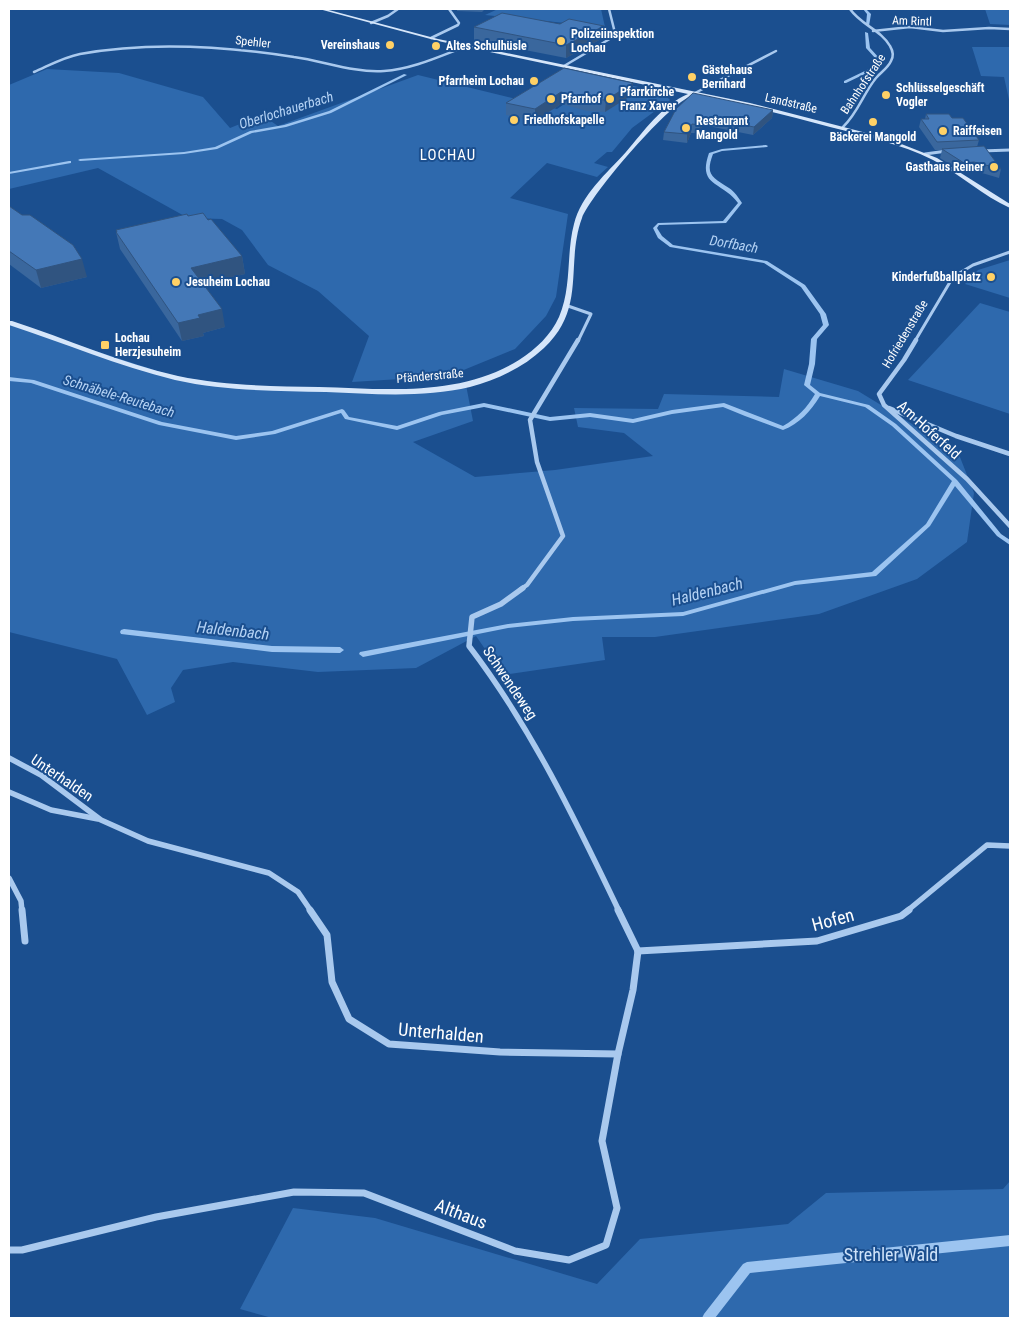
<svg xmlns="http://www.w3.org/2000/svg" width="1019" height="1327" font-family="'Roboto Condensed',sans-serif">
<rect width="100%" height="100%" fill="#1b4f8f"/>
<g fill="#2e69ad">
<path d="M498 9H601L605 27 485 15Z"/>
<path d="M985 9H1010V25L990 24Z"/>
<path d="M972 47H1010V104L1004 77 981 76Z"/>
<path d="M47 69 119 73 203 97 230 128 262 115 278 126 418 75 557 109 601 79 662 92 670 100 632 128 612 152H607L594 163 608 167 597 177 547 163 510 198 568 214 556 297 546 316 515 349 449 376 352 382 369 336 318 291 268 265 242 230 222 219 188 218 98 168 9 189V85Z"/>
<path d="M1010 260V298L965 284 978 270Z"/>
<path d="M980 303 1010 312V414L908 380Z"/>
<path d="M9 323 173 376 244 387 418 390 466 385 473 421 413 442 475 477 555 470 653 456 624 433 578 427 574 408 658 409 664 394 779 397 784 369 858 391 958 452 974 493 967 542 917 579 819 614 655 637H602L605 660 503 675 476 636 416 668 318 672 233 662 183 670 171 688 175 702 147 715 117 659 9 632Z"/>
<path d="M1010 1181V1318H272L240 1309 293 1208 375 1218 597 1284 640 1239 788 1224 826 1193 1003 1189Z"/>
</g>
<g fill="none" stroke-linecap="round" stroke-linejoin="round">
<g fill="#9cc4f0" fill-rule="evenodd">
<path d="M863 9H866L871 14 869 26 866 25 867 14Z"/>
<path d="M865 32 868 33 870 48 880 59V63L871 71 846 83H844V81L869 69 876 63V59L866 48Z"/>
<path d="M404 74 407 75 331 113 286 127 252 133 217 149 184 154 80 161 78 160 80 159 184 152 215 147 250 131 284 125 329 111Z"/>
<path d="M766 145 768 146 767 147 722 151 713 154C705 175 712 177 729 188 735 192 738 197 742 203L726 223 659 225 657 228 662 236 673 245 767 261 805 285 826 314 829 325 817 339 815 364 810 385 820 393 869 405 896 424 957 480 1001 534 1010 540V545L997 536 955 486 930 526 876 576 795 585 683 616 573 621 508 628 363 657 359 654 360 652 508 624 573 617 683 612 795 581 872 572 926 524 952 481 892 426 865 407 820 396C811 411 799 424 783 430L745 416 723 407 672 414 633 423 590 417 550 421 484 407 442 415 397 430 345 419 341 413 275 434 236 440 159 425 31 383 9 381V377L34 380 162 422 236 436 272 431 342 409 344 410 349 417 397 426 439 412 484 403 550 417 590 413 633 419 672 410 724 403 783 426C797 418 807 408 815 394L804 385 809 364 811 339 823 325 820 314 801 287 764 263 670 247 658 238 653 228 658 223 723 221 738 203C722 181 697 187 709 153L722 149Z"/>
<path d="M69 161H71V163L9 174V172Z"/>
<path d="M124 629 272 646 340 647 344 650 340 653 272 652 121 634 120 632 121 630Z"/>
<path d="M1010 1235V1246L750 1273 715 1318H702L704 1314 743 1264 747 1262Z"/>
</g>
<g stroke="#a9c9ee" stroke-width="2.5">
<path d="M371 23 388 16 398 9"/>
<path d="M873 31 910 27 943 31 989 28 1010 29"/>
<path d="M431 38 458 25 459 23 449 9"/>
<path d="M564 66 613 37 614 29 609 9"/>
<path d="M34 72C48 66 64 57 80 54 150 41 224 46 294 57 324 61 353 73 384 71 413 69 440 56 467 46"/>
<path d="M695 93 776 51"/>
<path d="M843 127C858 113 863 94 876 78 881 72 888 68 891 61 894 56 893 51 890 46 881 30 861 25 850 9"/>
</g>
<g stroke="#a9c9ee" stroke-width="3">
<path d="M981 151 1010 150"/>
<path d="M925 154 947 151"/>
<path d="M568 306 591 314 578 341"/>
<path d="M915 341 953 277 973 265 1010 252"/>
</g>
<g stroke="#a9c9ee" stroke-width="4.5">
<path d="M916 340 904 360 879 394 884 405 967 479 1010 526"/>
<path d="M889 408 956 436 1010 454"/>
<path d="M521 589 527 585 563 536 537 462 530 420 578 340"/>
</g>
<g stroke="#a9c9ee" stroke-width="5.5">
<path d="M523 588 501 604 472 617 469 646C531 727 575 819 619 911"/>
<path d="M9 758 41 775 101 820 148 841 269 873 298 892 311 911"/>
<path d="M9 792 51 810 98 819"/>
<path d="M9 878 21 901 22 911"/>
<path d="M907 911 987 845 1010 846"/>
</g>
<g stroke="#a9c9ee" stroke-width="7">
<path d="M22 910 25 941"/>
<path d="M310 910 327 935 332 982 349 1019 389 1044 500 1052 618 1054"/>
<path d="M618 910 638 951"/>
<path d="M638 951 817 941 901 916 909 910"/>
<path d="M9 1250H22L156 1217 294 1192 364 1193 515 1251 569 1260 606 1245 617 1208 602 1141 618 1054 633 990 638 951"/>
</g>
<path fill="#d6e6fa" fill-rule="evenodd" d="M319 9H325L438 39 750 103 886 138 937 158 1010 204V208C983 196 960 174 933 160 901 144 865 136 830 127 799 119 768 110 736 104 726 101 704 95 695 95 674 96 589 197 582 218 565 264 587 308 544 348 524 367 497 380 470 387 424 398 373 394 326 392 275 391 225 391 175 380 118 366 64 343 9 325V321H12C67 339 121 363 178 376 225 386 272 386 319 387 386 389 459 397 519 360 536 349 551 335 559 317 572 287 566 254 574 224 581 195 607 173 626 152 644 131 662 105 688 94L438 41Z"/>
</g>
<g fill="#3a679d">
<path d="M457 9H485L482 12 457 11Z"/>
<path d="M560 24 604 26 603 38 566 58 474 40V27Z"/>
<path d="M564 68 633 83 632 95 605 112 587 111 561 104 535 121 506 115V103Z"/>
<path d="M676 109 773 110 772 118 753 135 703 125 699 133H691L687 143 663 140 664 132Z"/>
<path d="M926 114 952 118 979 140 977 147 1001 169 999 178 972 170 962 172 940 158 942 150H935L919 127 921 119H925Z"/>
<path d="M9 206 87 277 41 288 9 264Z"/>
<path d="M188 216 242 256 245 274 203 284 225 327 203 333 204 336 182 341 120 249 116 232V230Z"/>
</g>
<g fill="#305480">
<path d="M604 26 603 38 566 58V45Z"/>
<path d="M633 83 632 95 605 112 606 100Z"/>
<path d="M561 92V104L535 121V109Z"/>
<path d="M773 110 772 118 753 135 754 127Z"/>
<path d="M704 117 703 125 699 133 700 125Z"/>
<path d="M692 124 691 133 687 143V134Z"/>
<path d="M974 162 972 170 962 172 964 163Z"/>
<path d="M242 256 245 274 195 286 191 268Z"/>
<path d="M82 259 87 277 41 288 36 270Z"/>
<path d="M222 309 225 327 203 333 204 336 182 341 178 323 198 315Z"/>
</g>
<g fill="#4478b7" stroke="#305480">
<path d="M502 13 560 24 569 19 604 26 566 45 474 27Z"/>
<path d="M564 68 633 83 606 100 588 99 561 92 535 109 506 103Z"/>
<path d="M693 93 773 110 754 127 704 117 700 125 692 124 687 134 664 132 676 109Z"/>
<path d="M926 114H949L952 118H963L979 140 937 142 921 119H929Z"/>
<path d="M984 146 1001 169 974 162 964 163 942 149Z"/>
<path d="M9 206 22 215H30L73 245 82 259 36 270 9 251Z"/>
<path d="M203 213 208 220 211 219 242 256 191 268 222 309 198 315 200 318 178 323 116 232H117L116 230 187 214 188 216Z"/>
</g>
<g fill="#ffd166" stroke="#1b4f8f" stroke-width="2">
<circle cx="561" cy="41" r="5"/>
<circle cx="390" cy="45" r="5"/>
<circle cx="436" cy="46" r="5"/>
<circle cx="692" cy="77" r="5"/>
<circle cx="534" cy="81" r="5"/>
<circle cx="886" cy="95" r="5"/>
<circle cx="551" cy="99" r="5"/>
<circle cx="610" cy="99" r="5"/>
<circle cx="514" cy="120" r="5"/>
<circle cx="873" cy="122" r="5"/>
<circle cx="686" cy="128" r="5"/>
<circle cx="943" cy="131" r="5"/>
<circle cx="994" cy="167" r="5"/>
<circle cx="991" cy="277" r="5"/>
<circle cx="176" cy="282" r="5"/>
<rect x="100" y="340" width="10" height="10" rx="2.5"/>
</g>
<g text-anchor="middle" stroke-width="4" stroke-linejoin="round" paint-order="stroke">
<g font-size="12" fill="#fff" stroke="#1b4f8f">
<text transform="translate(912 21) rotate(2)" y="4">Am Rintl</text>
<text transform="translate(253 42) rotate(6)" y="4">Spehler</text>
<text transform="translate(863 84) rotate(-56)" y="4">Bahnhofstraße</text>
<text transform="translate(791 103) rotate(13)" y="4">Landstraße</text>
<text transform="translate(905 334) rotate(-59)" y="4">Hofriedenstraße</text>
<text transform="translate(430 376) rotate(-5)" y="4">Pfänderstraße</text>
</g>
<g font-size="12" font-weight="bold" fill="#fff" stroke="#1b4f8f" text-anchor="start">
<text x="571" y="38">Polizeiinspektion<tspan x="571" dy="14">Lochau</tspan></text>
<text x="380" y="49" text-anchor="end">Vereinshaus</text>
<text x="446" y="50">Altes Schulhüsle</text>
<text x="702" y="74">Gästehaus<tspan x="702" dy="14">Bernhard</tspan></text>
<text x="524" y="85" text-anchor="end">Pfarrheim Lochau</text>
<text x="896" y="92">Schlüsselgeschäft<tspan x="896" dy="14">Vogler</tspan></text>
<text x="620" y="96">Pfarrkirche<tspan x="620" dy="14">Franz Xaver</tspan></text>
<text x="561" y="103">Pfarrhof</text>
<text x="524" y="124">Friedhofskapelle</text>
<text x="696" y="125">Restaurant<tspan x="696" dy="14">Mangold</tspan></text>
<text x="953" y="135">Raiffeisen</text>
<text x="873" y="141" text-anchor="middle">Bäckerei Mangold</text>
<text x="984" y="171" text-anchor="end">Gasthaus Reiner</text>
<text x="981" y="281" text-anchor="end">Kinderfußballplatz</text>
<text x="186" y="286">Jesuheim Lochau</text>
<text x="115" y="342">Lochau<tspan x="115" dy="14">Herzjesuheim</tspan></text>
</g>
<g font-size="14" font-style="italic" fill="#b5d3f5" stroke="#1b4f8f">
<text transform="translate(286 110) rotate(-17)" y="5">Oberlochauerbach</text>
<text transform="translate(734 244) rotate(10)" y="5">Dorfbach</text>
<text transform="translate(119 396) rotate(17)" y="5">Schnäbele-Reutebach</text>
</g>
<g font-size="15" letter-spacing="1" fill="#fff" stroke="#1b4f8f">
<text x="448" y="160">LOCHAU</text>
</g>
<g font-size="15" fill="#fff" stroke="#1b4f8f">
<text transform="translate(929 430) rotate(42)" y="5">Am Hoferfeld</text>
<text transform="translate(510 683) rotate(56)" y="5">Schwendeweg</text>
<text transform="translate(62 778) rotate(34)" y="5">Unterhalden</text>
</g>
<g font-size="16" font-style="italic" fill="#b5d3f5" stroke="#1b4f8f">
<text transform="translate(707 591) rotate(-14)" y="6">Haldenbach</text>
<text transform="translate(233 630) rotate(6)" y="6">Haldenbach</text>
</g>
<g font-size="18" fill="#fff" stroke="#1b4f8f">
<text transform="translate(833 920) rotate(-15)" y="6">Hofen</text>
<text transform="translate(441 1033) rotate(5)" y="6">Unterhalden</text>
<text transform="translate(461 1214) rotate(21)" y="6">Althaus</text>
</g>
<g font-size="18" fill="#cfe3fa" stroke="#1b4f8f">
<text x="891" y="1261">Strehler Wald</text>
</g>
</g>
<rect width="1019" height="1327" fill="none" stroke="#ffffff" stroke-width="20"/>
</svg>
